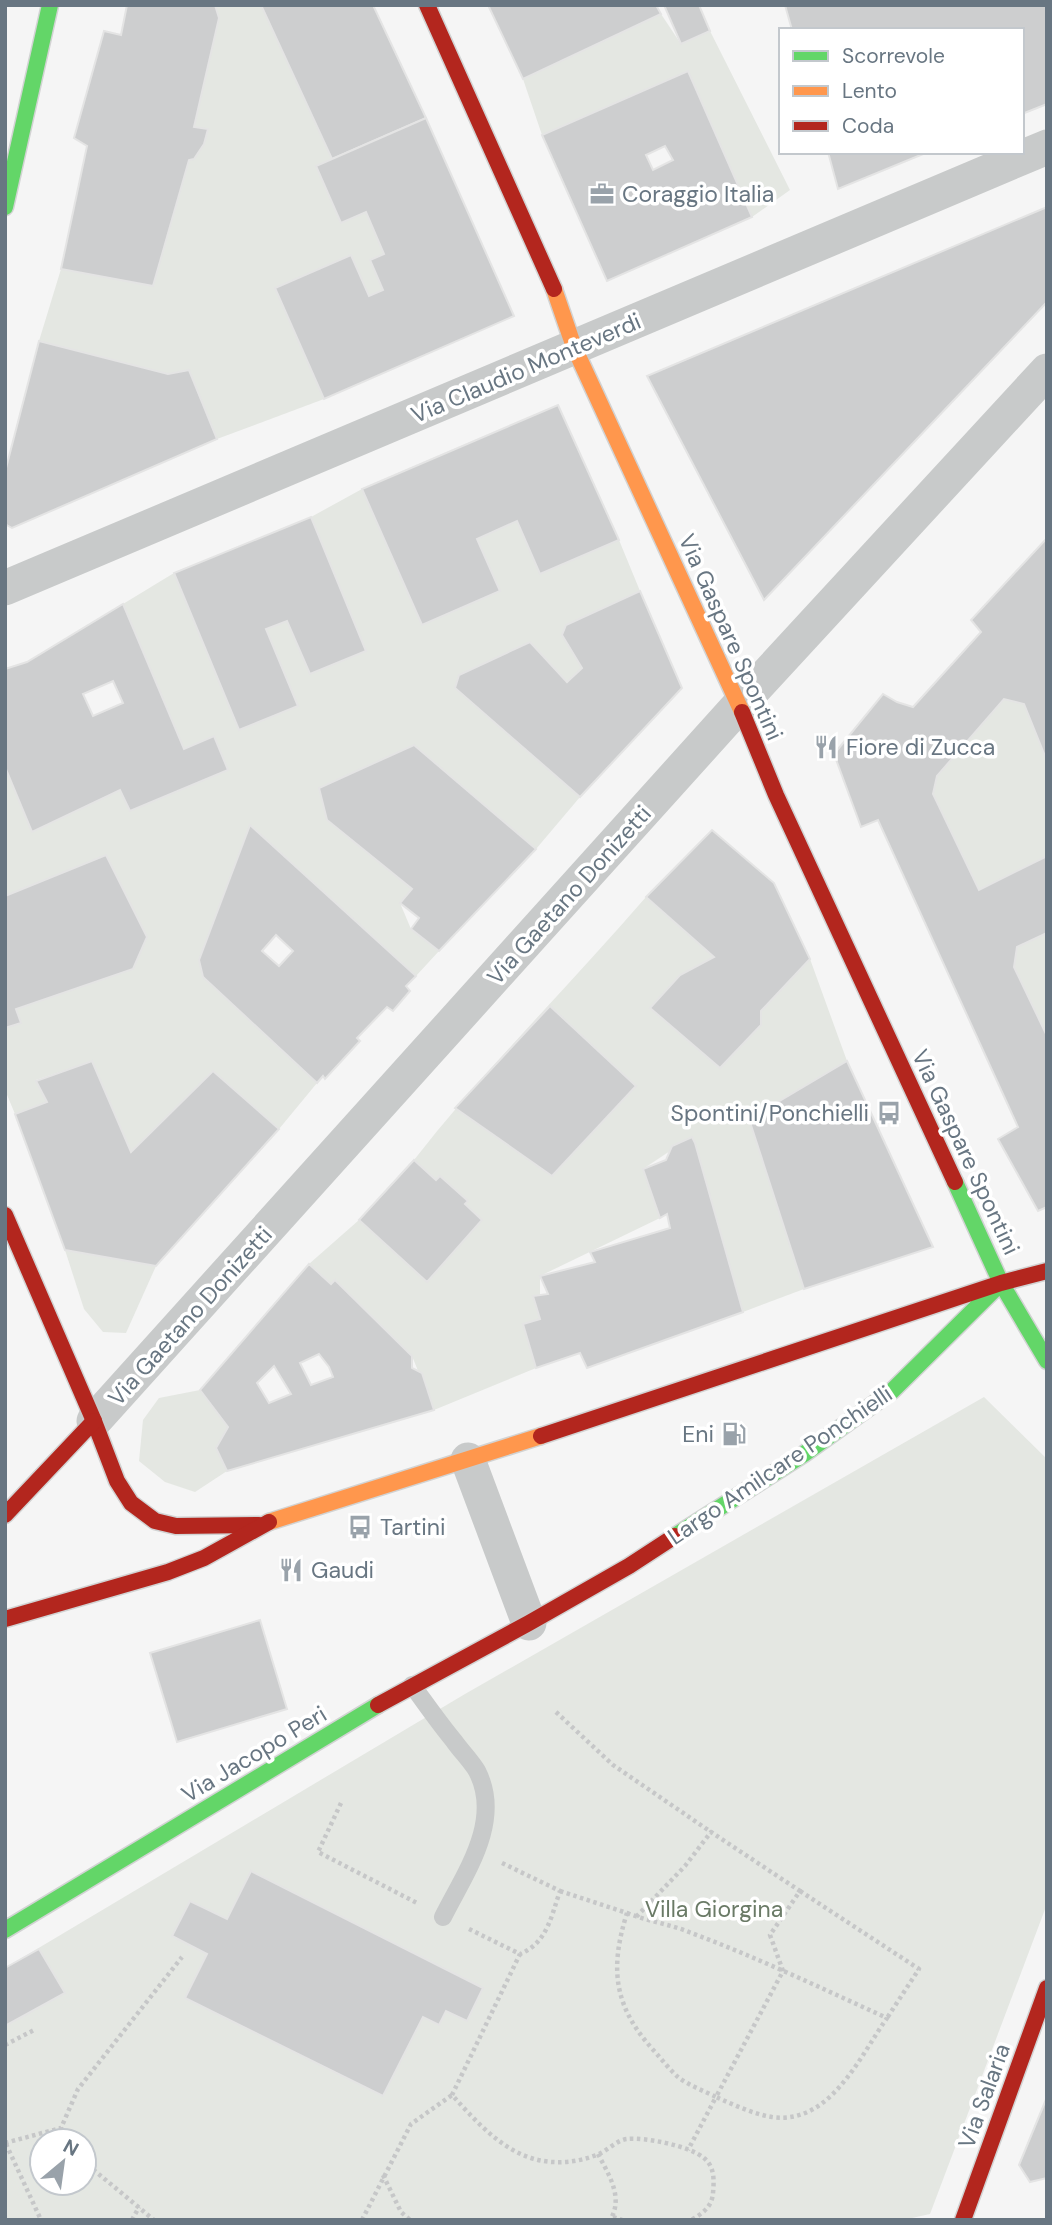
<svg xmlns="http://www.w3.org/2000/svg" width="1052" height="2225" font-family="'DM Sans',sans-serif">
<rect width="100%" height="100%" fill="#f5f5f5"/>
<g fill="#e4e7e2" fill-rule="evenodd">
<path d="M215 5H261L332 159 316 167 340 222 366 212 384 254 370 261 383 290 369 296 351 255 275 288 324 399 217 439 189 370 168 374 39 341 61 269 153 286 219 18Z"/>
<path d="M661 14 681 44 710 31 790 190 752 217 688 72 542 135 523 79Z"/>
<path d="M362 489 422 625 500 591 477 539 517 521 540 574 619 540 640 591 566 625 582 668 567 682 530 642 459 675 580 797 536 849 414 745 319 788 327 820 412 889 400 903 411 929 439 951 416 976 250 825 199 960 203 977 317 1083 279 1129 213 1071 131 1152 92 1061 36 1080 47 1102 15 1114 5 1090V1028L21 1023 16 1009 133 969 147 937 106 855 5 896V767L32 832 120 790 130 811 228 770 214 736 184 749 123 604 174 573 239 730 297 706 266 629 287 621 310 674 366 651 311 517Z"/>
<path d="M1004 699 1024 704 1047 761V856L979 890 933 794 937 776Z"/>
<path d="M646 897 714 957 680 975 650 1008 720 1068 761 1025V1011L810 959 847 1061 750 1119 804 1289 743 1312 691 1137 643 1169 660 1218 540 1276V1319L523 1324 536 1368 434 1410 412 1356 309 1264 359 1220 427 1281 482 1220 414 1160C486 1068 570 985 646 897Z"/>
<path d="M1047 933V1036L1014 967 1017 947Z"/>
<path d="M65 1250 156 1266 126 1333 103 1332 84 1309Z"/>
<path d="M200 1390 228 1427 216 1448 227 1471 195 1492 165 1482 139 1461 143 1420 159 1398Z"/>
<path d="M984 1397 1047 1459V1904L930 2214 903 2220H5V1968L465 1694ZM42 2141H84V2183H42Z"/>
</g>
<g fill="#cdcecf" stroke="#e4e4e4" stroke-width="2" fill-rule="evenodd">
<path d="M127 5H215L219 18 194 127 208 129 204 144 194 159 189 160 153 286 61 269 87 146 74 138 104 31 121 35Z"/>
<path d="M261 5H373L426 118 332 159Z"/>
<path d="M488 5H656L661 14 523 79Z"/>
<path d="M664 5H699L710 31 681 44Z"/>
<path d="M785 5H1047V104L1022 114V30H792Z"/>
<path d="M688 71 752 217 607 281 542 135ZM665 146 673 160 653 170 646 155Z"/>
<path d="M426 118 514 316 324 399 275 288 351 255 369 296 383 290 370 260 384 254 366 212 341 223 316 166Z"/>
<path d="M828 152H928L838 189Z"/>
<path d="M1047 207V302L764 600 647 376Z"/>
<path d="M39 341 168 374 189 370 217 439 12 528 5 524V472Z"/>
<path d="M558 405 619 540 540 574 517 521 477 539 500 591 422 625 362 489Z"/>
<path d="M311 517 366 651 310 674 287 621 266 629 298 706 239 730 174 573Z"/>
<path d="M1047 538V761L1024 704 1004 699 937 776 933 794 979 890 1047 856V933L1017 947 1014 967 1047 1036V1207L1038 1211 998 1139 1018 1127 878 820 861 827 834 754 883 694 897 702 913 707 981 632 971 620Z"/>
<path d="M640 591 682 688 580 797 455 688 459 675 530 642 567 682 582 668 562 635 566 625Z"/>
<path d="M123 604 184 749 214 736 228 770 130 811 120 790 32 832 5 767V669L27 662ZM113 681 123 703 93 716 83 694Z"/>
<path d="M414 745 536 849 439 951 411 929 419 918 400 903 412 889 327 820 319 788Z"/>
<path d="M250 825 416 976 406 986 410 991 393 1011 387 1007 357 1038 360 1041 325 1079 323 1076 317 1083 203 977 199 960ZM276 935 293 951 279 966 262 951Z"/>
<path d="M712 830 774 883 810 959 761 1011V1025L720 1068 650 1008 680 975 714 957 646 897Z"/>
<path d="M106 855 147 937 133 969 16 1009 21 1023 5 1028V896Z"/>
<path d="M550 1006 636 1086 552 1176 455 1108Z"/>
<path d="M92 1061 131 1152 213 1071 279 1129 156 1266 65 1250 15 1114 47 1102 36 1081Z"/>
<path d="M847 1061 933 1247 804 1289 749 1119Z"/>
<path d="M692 1137 695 1143 743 1312 587 1368 580 1353 536 1368 523 1324 540 1319 533 1296 548 1294 540 1276 595 1262 590 1252 670 1228 667 1214 660 1218 643 1169 666 1160 672 1146Z"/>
<path d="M414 1160 436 1180 440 1176 468 1201 465 1204 482 1220 427 1282 359 1220Z"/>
<path d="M309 1264 331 1284 335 1280 412 1356V1368L422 1373 434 1410 227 1471 216 1448 228 1427 200 1390ZM319 1354 329 1367 333 1377 311 1385 300 1363ZM274 1366 291 1394 269 1403 257 1383Z"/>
<path d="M260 1620 287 1709 177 1742 150 1653Z"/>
<path d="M251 1871 483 1988 467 2021 446 2011 439 2025 423 2017 383 2096 185 1998 207 1954 172 1936 190 1901 227 1919Z"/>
<path d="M39 1949 65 1993 5 2026V1968Z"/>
<path d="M1047 2097V2178L1030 2182 1019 2165Z"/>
</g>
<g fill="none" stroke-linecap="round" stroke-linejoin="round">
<g stroke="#d2d3d3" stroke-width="19">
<g id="fast">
<path d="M5 207 50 5"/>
<path d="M955 1182 1001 1283 1047 1361"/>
<path d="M675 1536 804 1454 892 1391 1001 1283"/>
<path d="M5 1930 378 1705"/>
</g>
</g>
<g stroke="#d2d3d3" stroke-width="19">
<g id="slow">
<path d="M554 289 574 347 742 712"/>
<path d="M269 1522 541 1436"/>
</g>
</g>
<g stroke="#d2d3d3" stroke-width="19">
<g id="jam">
<path d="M427 5 554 289"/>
<path d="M742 712 776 795 955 1182"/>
<path d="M5 1215 94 1421 117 1481 131 1503 155 1521 176 1526 259 1525"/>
<path d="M541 1436 1001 1283 1047 1271"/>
<path d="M5 1515 94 1421"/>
<path d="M5 1619 168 1572 204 1558 269 1522"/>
<path d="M378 1705 529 1623 629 1566 675 1536"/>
<path d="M963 2220 1047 1988"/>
</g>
</g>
<g stroke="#c6c7c8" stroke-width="4.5" stroke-dasharray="3.5 3.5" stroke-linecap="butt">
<path d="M556 1712 613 1765 711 1832"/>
<path d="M341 1803 318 1852 417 1903"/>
<path d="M502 1863 560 1891C551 1917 547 1943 520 1954"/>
<path d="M560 1891 627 1913C609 1970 614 2008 656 2053 663 2061 670 2070 678 2077 688 2085 704 2091 716 2097L688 2150"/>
<path d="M800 1891 919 1969 887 2018"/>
<path d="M627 1913C647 1921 669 1924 689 1932 756 1957 821 1988 887 2018 859 2058 830 2125 772 2117 753 2114 734 2105 716 2097L783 1971 770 1935 800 1891 711 1832 685 1866 636 1917"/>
<path d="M469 1929 520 1954 452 2095C473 2118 499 2148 531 2158 553 2165 577 2163 599 2154 608 2150 617 2140 627 2139 645 2137 690 2146 704 2158 715 2167 714 2181 713 2193 712 2207 702 2214 691 2220"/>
<path d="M5 2045 36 2029"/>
<path d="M71 2141 61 2128 78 2089 182 1957"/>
<path d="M5 2143 61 2128"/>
<path d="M6 2144 41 2220"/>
<path d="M598 2154C609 2175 624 2198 610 2220"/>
<path d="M84 2159 89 2166 154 2220"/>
<path d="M383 2175 401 2212 410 2220"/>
<path d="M613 2217 622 2220"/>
<path d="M132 2220 139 2207"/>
<path d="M362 2220 411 2124 452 2095"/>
</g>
<path stroke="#c8caca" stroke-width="18" d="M412 1685C426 1704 439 1723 454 1741 461 1751 471 1761 477 1771 503 1821 465 1873 443 1917"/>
<g stroke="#c8caca" stroke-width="35">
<path d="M5 588 1047 147"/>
<path d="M94 1421 752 691 1047 371"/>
<path d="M468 1460 529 1623"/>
</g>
<use href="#fast" stroke="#63d668" stroke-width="16"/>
<use href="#slow" stroke="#ff974d" stroke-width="16"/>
<use href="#jam" stroke="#b3261e" stroke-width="16"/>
</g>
<defs>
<g id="office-bare" transform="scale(1.89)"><path d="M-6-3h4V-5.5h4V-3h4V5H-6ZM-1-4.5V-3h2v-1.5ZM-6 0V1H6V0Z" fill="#99a2aa" stroke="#fff" stroke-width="2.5" paint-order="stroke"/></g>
<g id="restaurant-bare" transform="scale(1.89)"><path d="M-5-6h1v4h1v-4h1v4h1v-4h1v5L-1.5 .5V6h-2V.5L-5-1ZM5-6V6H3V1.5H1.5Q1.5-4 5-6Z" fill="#99a2aa" stroke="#fff" stroke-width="2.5" paint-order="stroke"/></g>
<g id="bus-bare" transform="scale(1.89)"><path d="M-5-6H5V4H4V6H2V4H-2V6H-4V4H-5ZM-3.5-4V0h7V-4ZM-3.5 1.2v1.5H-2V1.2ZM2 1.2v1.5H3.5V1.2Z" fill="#99a2aa" stroke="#fff" stroke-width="2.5" paint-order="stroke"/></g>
<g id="fuel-bare" transform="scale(1.89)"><path d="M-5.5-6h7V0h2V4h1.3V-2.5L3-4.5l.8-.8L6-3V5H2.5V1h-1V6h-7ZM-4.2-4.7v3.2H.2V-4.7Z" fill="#99a2aa" stroke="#fff" stroke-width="2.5" paint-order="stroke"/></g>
</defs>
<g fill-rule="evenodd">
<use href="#office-bare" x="602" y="194"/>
<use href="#restaurant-bare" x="826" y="747"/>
<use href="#bus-bare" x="889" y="1113"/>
<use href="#fuel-bare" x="734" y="1434"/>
<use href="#bus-bare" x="360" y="1527"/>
<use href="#restaurant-bare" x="291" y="1570"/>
</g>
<g text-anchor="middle" stroke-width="7" stroke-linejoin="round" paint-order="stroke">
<g font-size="23" fill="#687682" stroke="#fff" text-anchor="start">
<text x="622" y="202">Coraggio Italia</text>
<text x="846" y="755">Fiore di Zucca</text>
<text x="869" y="1121" text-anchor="end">Spontini/Ponchielli</text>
<text x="714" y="1442" text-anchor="end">Eni</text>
<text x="380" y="1535">Tartini</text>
<text x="311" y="1578">Gaudi</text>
</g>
<g font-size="23" fill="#687682" stroke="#fff">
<text transform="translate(526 368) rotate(-23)" y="8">Via Claudio Monteverdi</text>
<text transform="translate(731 637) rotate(66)" y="8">Via Gaspare Spontini</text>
<text transform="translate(569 895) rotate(-48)" y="8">Via Gaetano Donizetti</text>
<text transform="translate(966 1152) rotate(65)" y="8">Via Gaspare Spontini</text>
<text transform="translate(190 1316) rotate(-48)" y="8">Via Gaetano Donizetti</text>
<text transform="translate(780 1465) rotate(-34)" y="8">Largo Amilcare Ponchielli</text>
<text transform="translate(254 1754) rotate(-31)" y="8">Via Jacopo Peri</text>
<text transform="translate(984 2096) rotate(-70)" y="8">Via Salaria</text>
</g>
<g font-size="23" fill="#6a7a66" stroke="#fff">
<text x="714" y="1917">Villa Giorgina</text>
</g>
</g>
<rect width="1052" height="2225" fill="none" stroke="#687682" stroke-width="14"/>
<rect x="779" y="28" width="245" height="126" fill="#ffffff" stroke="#c3c8cd" stroke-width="2"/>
<rect x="793" y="51" width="35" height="10" fill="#63d668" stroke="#c3c8cd" stroke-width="2"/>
<text x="842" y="63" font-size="21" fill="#687682">Scorrevole</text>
<rect x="793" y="86" width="35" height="10" fill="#ff974d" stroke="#c3c8cd" stroke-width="2"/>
<text x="842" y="98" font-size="21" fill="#687682">Lento</text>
<rect x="793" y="121" width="35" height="10" fill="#b3261e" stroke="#c3c8cd" stroke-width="2"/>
<text x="842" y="133" font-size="21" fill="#687682">Coda</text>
<g transform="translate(63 2162) rotate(29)"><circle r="33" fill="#ffffff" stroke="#c3c8cd" stroke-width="2"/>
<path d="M0-5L12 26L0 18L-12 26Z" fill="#99a2aa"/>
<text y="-10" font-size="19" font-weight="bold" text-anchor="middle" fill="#687682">N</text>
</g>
</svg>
